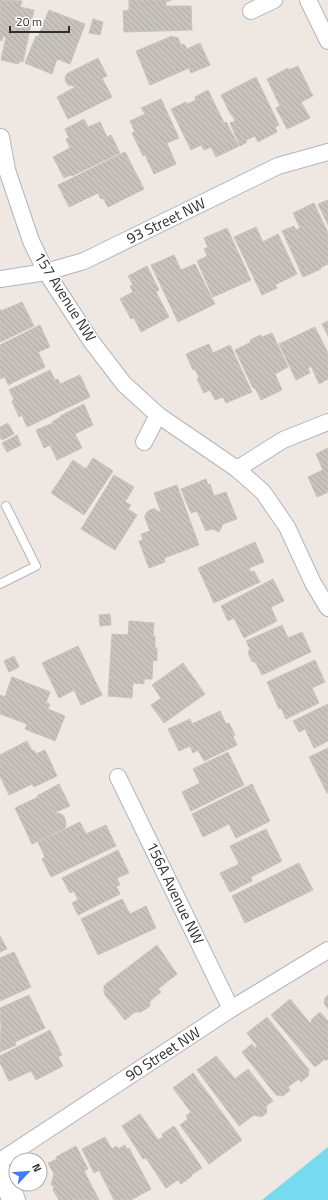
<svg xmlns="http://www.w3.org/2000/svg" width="328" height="1200" font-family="'Titillium Web',sans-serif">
<defs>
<pattern id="building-back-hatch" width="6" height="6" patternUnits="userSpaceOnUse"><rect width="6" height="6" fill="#c8c2bc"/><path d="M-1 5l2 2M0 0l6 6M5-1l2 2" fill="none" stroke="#aca7a2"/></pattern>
</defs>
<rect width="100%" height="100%" fill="#efe7e1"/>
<path fill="#76dbee" d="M328 1147V1200H262Z"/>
<g fill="url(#building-back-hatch)" stroke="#cbc3ba">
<path d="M0 0 22 1 20 7 34 10 23 62 19 61V64L1 60 6 37 3 36 2 41 0 40Z"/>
<path d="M129 0H171V1H166V6H191L192 30 124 32 123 11 129 10Z"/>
<path d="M49 10 85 24 70 64 57 59 52 74 25 63 36 36 38 37Z"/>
<path d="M93 19 103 22 100 35 89 33Z"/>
<path d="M172 36 178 38 181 45 184 44 187 49 200 43 210 65 191 73 189 68 150 85 136 51Z"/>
<path d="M98 58 107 76 102 78 112 97 68 119 57 97 75 87 74 86 68 85 66 82 65 79 66 75 68 73Z"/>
<path d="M298 66 313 96 301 102 310 118 287 129 276 108 280 106 267 79 288 68 289 70Z"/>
<path d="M256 77 279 125 275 127 277 132 258 142 255 136 246 140 247 142 240 146 230 123 235 121 232 115H231L221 95Z"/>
<path d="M208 90 224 123 226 122 239 146 216 157 211 147 204 150 201 145 191 150 171 109 186 102 187 104 196 100 195 97Z"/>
<path d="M161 99 179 138 167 143 176 164 154 174 145 155 143 156 132 133 135 132 130 121 145 114 141 108Z"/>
<path d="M84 119 88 127 100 122 107 137 111 135 120 153 72 176 71 175 64 178 53 157 70 148 66 139 69 138 65 129Z"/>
<path d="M125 152 144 189 108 207 103 198 101 199 98 193 69 207 58 185Z"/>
<path d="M328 200V225L318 204Z"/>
<path d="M314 203 328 233V264L320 268 321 269 303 277 282 231 294 226 296 230 300 228 293 213Z"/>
<path d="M256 227 263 242 278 234 297 274 275 285 277 288 262 295 234 237Z"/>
<path d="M227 228 251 280 213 297 197 261 207 256 204 249 208 247 204 238Z"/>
<path d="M174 255 181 270 195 264 215 304 178 322 151 265Z"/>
<path d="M147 266 159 290 156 292 169 317 141 332 134 318 131 319 120 299 133 292 130 286 133 285 128 276Z"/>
<path d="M22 302 34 326 0 342V309L1 311Z"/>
<path d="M328 321V336L322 324Z"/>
<path d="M40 325 50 347 38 352 45 367 8 385 5 377 0 379V345Z"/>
<path d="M315 327 328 353V379L319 384 311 366 308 368 310 373 296 380 279 344Z"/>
<path d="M272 333 288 367 275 374 282 390 261 400 255 388H253L235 350 251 342 250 340 260 335 262 337Z"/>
<path d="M209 344 213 353 230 345 252 392 226 403 223 397 215 400 210 390 204 393 197 379 199 378 195 369 193 370 186 354Z"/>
<path d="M50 370 55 380 58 379 60 384 80 375 90 397 27 427 22 415 19 417 12 401 14 399 9 390Z"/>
<path d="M84 404 93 425 75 434 82 448 57 460 50 445 44 448 36 430 53 423 52 422 61 417 60 416Z"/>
<path d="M8 423 14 434 2 440 0 437V427Z"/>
<path d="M17 435 21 445 7 452 2 443Z"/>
<path d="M328 448V492L317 497 308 477 323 470 316 454Z"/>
<path d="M93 458 113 471 84 515 51 493 73 460 86 469Z"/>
<path d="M114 475 134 487 125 502 131 505 128 509 137 515 115 550 81 529Z"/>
<path d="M206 479 208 485 210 484 214 496 226 492 237 519 223 524 219 532 212 529 206 531 197 511 191 513 181 489Z"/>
<path d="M177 485 199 545 164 558 165 562 149 568 139 541 143 540 141 534 150 531 145 518V515L148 511 152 509H155L159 512H161L154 493Z"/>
<path d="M255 542 264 562 249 568 251 572 254 571 260 582 214 603 198 568Z"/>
<path d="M273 579 284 601 271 607 277 621 244 638 234 618 228 621 221 606Z"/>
<path d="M110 614 111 625 100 626 99 615Z"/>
<path d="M129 621 154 623 153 636H155V648H157V661L153 660 152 679H144V684L133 683 132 698 108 696 112 634 128 635Z"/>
<path d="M282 625 288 638 302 632 311 652 262 675 256 663 252 661 248 653 250 649 246 641Z"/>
<path d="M78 646 102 695 81 705 74 690 59 698 42 663Z"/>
<path d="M14 656 19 667 9 672 4 661Z"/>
<path d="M315 660 325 682 312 688 319 703 286 719 281 708 279 709 267 682Z"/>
<path d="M183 663 205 694 164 723 151 705 161 698 152 685Z"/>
<path d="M12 677 50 692 46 703 50 704 48 709 65 716 55 741 25 729 27 724 0 714V695L5 697Z"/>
<path d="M328 704V741L314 748 305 729 299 732 293 721Z"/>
<path d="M220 711 226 724 229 723 235 735 233 736 237 745 204 761 198 750 193 753 190 746 179 751 168 729 190 719 192 724Z"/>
<path d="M27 741 32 751 34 750 36 754 45 750 57 776 34 787 32 784 9 795 0 776V755Z"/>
<path d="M328 748V793H327L309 757Z"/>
<path d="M228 752 244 785 191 811 182 792 200 783 193 769Z"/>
<path d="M59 784 70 806 56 812 57 814 59 813 64 816 66 823 65 828 32 844 15 808 38 797 37 796Z"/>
<path d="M252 784 270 821 236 838 229 824 203 837 192 814Z"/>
<path d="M80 822 86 834 106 825 116 846 51 877 42 859 45 857 38 842Z"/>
<path d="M266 829 282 861 251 877 252 881 230 892 220 873 239 864 230 846Z"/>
<path d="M118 850 129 873 117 878 120 885 116 886 120 894 78 915 72 903 78 900 74 891 70 893 62 878Z"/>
<path d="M299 863 313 890 245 923 232 896Z"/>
<path d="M122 899 130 914 146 906 156 928 98 955 81 919Z"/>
<path d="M0 936 7 949 0 952Z"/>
<path d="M157 945 177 974 158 989 161 992 150 1001V1006L141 1012H135L125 1020 105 995 104 991V986L106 984Z"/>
<path d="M14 952 31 987 0 1001V958Z"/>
<path d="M29 995 45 1028 15 1042 16 1045 0 1052 1 1026 0 1008Z"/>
<path d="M328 995V1009L324 1003 325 998Z"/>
<path d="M290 999 310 1023 312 1021 311 1020 320 1012 328 1021V1059L326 1061 325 1059 315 1067 271 1015Z"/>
<path d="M267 1017 309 1070 308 1076 301 1082 299 1079 288 1087 290 1090 283 1096 276 1095 242 1052 252 1044 255 1048 257 1046 247 1033Z"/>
<path d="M50 1030 62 1055 58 1057 63 1066 36 1080 31 1071 9 1081 0 1063V1056Z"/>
<path d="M216 1056 235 1079 248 1069 273 1101 266 1106 267 1113 261 1117 254 1115 239 1126 197 1070Z"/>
<path d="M193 1073 242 1140 209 1164 180 1125 188 1119 186 1116 191 1112 173 1088Z"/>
<path d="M140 1114 158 1140 163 1137 162 1134 174 1126 202 1168 191 1175 192 1176 181 1184 178 1180 166 1188 146 1158 143 1159 122 1126Z"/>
<path d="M105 1137 112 1149 116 1146 118 1149 125 1145 127 1149 129 1148 151 1189 131 1200H114L99 1170 94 1173 82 1149Z"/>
<path d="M76 1146 88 1169 84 1171 99 1200H59L53 1190 54 1186 51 1185 54 1174 48 1163 57 1159 56 1157Z"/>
</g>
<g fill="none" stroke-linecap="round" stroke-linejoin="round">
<g stroke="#b1b5be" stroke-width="10">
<path id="lane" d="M0 584 36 566 6 506"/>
</g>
<g stroke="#b1b5be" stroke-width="18">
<g id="street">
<path d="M308 0 328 41"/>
<path d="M251 11 274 0"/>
<path d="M1 137 7 170 31 241 46 272 91 341 124 384 158 415 237 469 263 492 287 527 313 583 328 608"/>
<path d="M0 279 46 272 84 261 278 166 328 152"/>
<path d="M144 442 158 415"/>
<path d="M237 469 283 440 328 422"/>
<path d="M118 777 231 1009"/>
<path d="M0 1161 231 1009 328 950"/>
</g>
</g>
<g stroke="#b1b5be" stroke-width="24">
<path id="secondary" d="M0 1172 14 1200"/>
</g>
<use href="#lane" stroke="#fff" stroke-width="8"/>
<use href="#street" stroke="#fff" stroke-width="16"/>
<use href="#secondary" stroke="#fff" stroke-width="22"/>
</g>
<g text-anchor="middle" stroke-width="3" stroke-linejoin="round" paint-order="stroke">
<g font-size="15" fill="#2e2e2e" stroke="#fff">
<text transform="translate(166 221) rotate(-26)" y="5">93 Street NW</text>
<text transform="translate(65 297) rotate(58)" y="5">157 Avenue NW</text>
<text transform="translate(175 893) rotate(64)" y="5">156A Avenue NW</text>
<text transform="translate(163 1054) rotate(-33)" y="5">90 Street NW</text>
</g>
</g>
<g transform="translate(28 1172) rotate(64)"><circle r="19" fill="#ffffff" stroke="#ababab"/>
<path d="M0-3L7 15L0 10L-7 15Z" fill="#4479f8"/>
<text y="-6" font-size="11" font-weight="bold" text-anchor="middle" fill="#2e2e2e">N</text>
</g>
<path d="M10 26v6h59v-6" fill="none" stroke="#2e2e2e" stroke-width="2"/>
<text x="16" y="26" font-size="12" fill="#2e2e2e" stroke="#ffffff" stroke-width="3" paint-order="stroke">20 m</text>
</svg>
